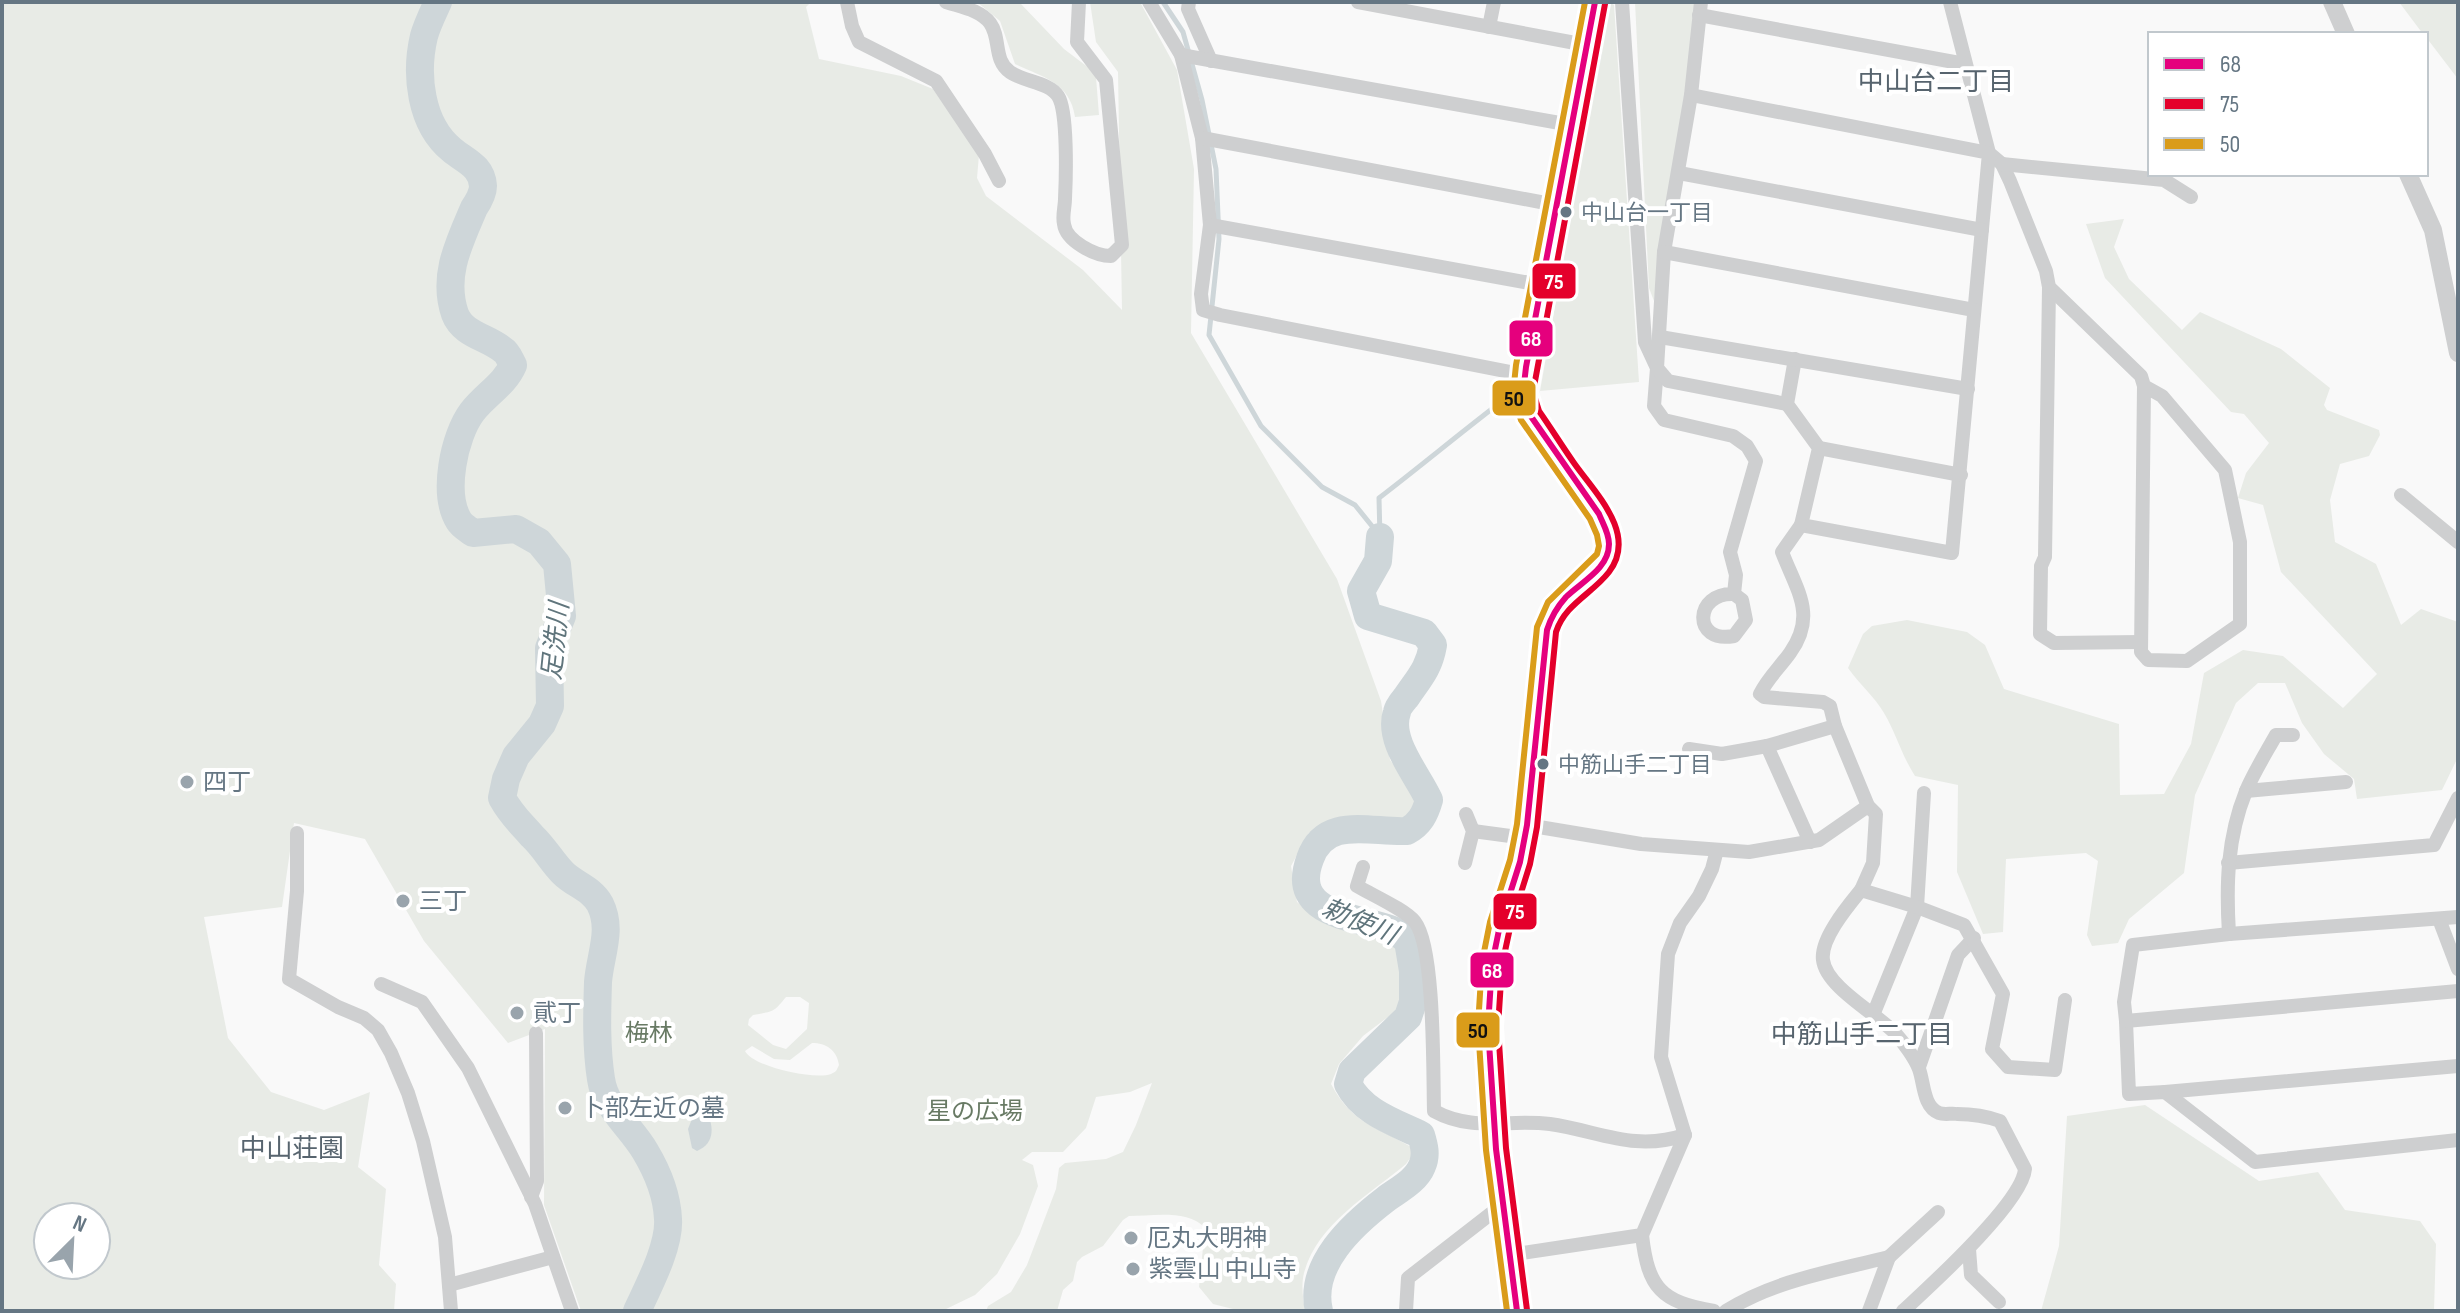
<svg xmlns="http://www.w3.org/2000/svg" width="2460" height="1313" font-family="'Sofia Sans Condensed','Noto Sans JP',sans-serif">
<rect width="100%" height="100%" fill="#f9f9f9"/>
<g fill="#e8ebe6" fill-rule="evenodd">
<path d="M2 2H811L806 7 819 59 901 76 933 89 979 155 977 178 986 196 1083 270 1122 310 1118 72 1096 42 1090 2H1140L1177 70 1194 169 1191 333 1337 579 1381 701 1390 760 1414 791 1419 805 1407 820 1327 822 1309 833 1291 866 1297 902 1322 920 1387 938 1400 952 1405 990 1401 1007 1363 1036 1339 1064 1331 1084C1352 1124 1376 1126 1411 1147L1413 1154 1406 1164C1369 1195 1317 1224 1304 1273 1301 1285 1303 1299 1305 1311H1241L1213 1304 1199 1287 1205 1228C1188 1209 1152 1216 1129 1216L1123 1220 1103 1246 1082 1257 1077 1262 1073 1281 1063 1290 1057 1311H986L988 1306 1011 1292 1027 1265 1056 1189 1059 1168 1065 1163 1106 1159 1123 1152 1136 1125 1152 1083 1130 1092 1096 1097 1086 1128 1063 1152H1032L1022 1160 1033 1165 1038 1186 1020 1234 997 1274 975 1295 942 1311H645L652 1296 643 1295 637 1311H581L544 1205 545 1029 508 1043 424 941 365 839 294 823 282 907 204 917 228 1038 271 1092 324 1110 370 1092 358 1167 386 1189 379 1265 396 1284 394 1311H2ZM786 997H800L809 1003 807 1029 786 1049 773 1045 748 1025 749 1019 753 1015C774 1011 773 1013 786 997ZM812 1043C826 1043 837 1050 839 1065 836 1071 837 1071 831 1074 814 1080 753 1067 745 1051L752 1046 774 1059 790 1060ZM48 1217H96V1265H48Z"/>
<path d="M977 2H1021V4L1064 49 1089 68 1096 77 1099 115 1075 117C1070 82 1042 77 1015 64L1000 21Z"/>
<path d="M1609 2 1614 5 1639 382 1540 391Z"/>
<path d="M1635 2H1698L1654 301 1649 288Z"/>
<path d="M2399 2H2458V79L2426 37V34H2423Z"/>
<path d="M2124 219 2114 247 2129 279 2182 330 2200 312 2281 349 2330 388 2324 405 2327 410 2379 430 2380 435 2369 456 2340 464 2330 500 2335 542 2376 564 2401 625 2421 609 2458 622V757L2442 790 2357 799 2354 779 2324 754 2302 723 2285 683H2258L2236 703 2195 795 2184 873 2129 919 2118 943 2092 946 2087 935 2098 861 2086 853 2006 859 2003 932 1983 934 1957 872 1958 785 1915 776C1902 756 1896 733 1884 713 1875 697 1859 684 1848 668L1863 634 1872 626 1907 620 1967 632 1985 645 2004 689 2119 724 2120 795 2164 794 2191 744 2204 673 2243 650 2283 656 2343 708 2377 674 2281 572 2263 505 2238 498 2246 473 2269 443 2244 414 2231 412 2105 278 2086 224Z"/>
<path d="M2145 1105 2259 1181 2318 1172 2345 1210 2420 1221 2436 1244 2434 1311H2041L2059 1246 2067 1116Z"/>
</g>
<path fill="#ced6d9" d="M697 1106 705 1109C714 1124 716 1143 697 1151L692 1148 688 1129Z"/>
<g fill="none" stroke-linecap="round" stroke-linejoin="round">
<g stroke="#ced6d9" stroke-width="5">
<path d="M1163 2 1183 32 1202 100 1216 169 1219 239 1209 335 1261 426 1322 487 1355 505 1380 536"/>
<path d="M1532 377 1537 367 1599 55 1606 2"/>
<path d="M1380 537 1379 498C1426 462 1471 424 1518 389"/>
</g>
<g stroke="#ced6d9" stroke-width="28">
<path d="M438 2C433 13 427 25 424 36 415 74 420 124 452 150 465 161 482 166 483 186 483 193 478 202 474 208 459 243 442 276 455 314 463 335 488 337 503 350 508 353 510 360 513 365 505 384 485 395 472 412 454 436 442 494 459 521 462 526 468 529 473 533L516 529 539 542 557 564 562 616 549 648 550 706 542 724 516 756 506 779 502 798C512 816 519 821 532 836 544 847 552 862 563 873 575 885 591 888 600 904 613 930 600 955 598 982 597 1014 596 1047 601 1079 605 1108 631 1127 645 1151 657 1171 667 1196 668 1219 670 1246 648 1287 637 1311"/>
<path d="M1319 1311C1308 1265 1352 1225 1386 1199 1398 1190 1416 1181 1422 1166 1427 1155 1424 1145 1421 1135 1394 1122 1362 1112 1348 1084L1352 1071 1408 1017 1413 1002V971L1408 941C1403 937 1398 933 1393 930 1356 916 1289 916 1310 859 1325 815 1371 833 1407 831 1420 824 1425 814 1429 800 1418 775 1387 741 1397 712 1398 706 1404 700 1407 696 1420 677 1429 668 1433 645L1424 633 1368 616 1361 591 1378 561 1380 537"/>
</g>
<g stroke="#cecfd0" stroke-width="14">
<path d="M847 2 852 26 859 42 936 81 985 154 999 181"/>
<path d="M946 2C961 7 980 10 990 23 1001 38 993 60 1010 72 1024 82 1049 82 1058 96 1068 111 1066 179 1065 199 1065 207 1062 216 1064 224 1066 241 1095 256 1111 256L1122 245 1106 80 1077 42 1079 2"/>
<path d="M1149 2 1181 55 1202 138 1210 225 1201 294 1203 310 1220 315 1525 375"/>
<path d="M1189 2 1188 9 1211 61"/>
<path d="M1358 2 1586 45"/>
<path d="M1622 2 1645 342 1657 368 1654 406 1664 420 1733 436 1747 446 1756 461 1730 552 1736 575 1734 594 1742 600 1746 620 1734 636C1692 644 1694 592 1734 594"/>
<path d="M1701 2 1691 95 1664 252 1657 368 1668 381 1787 404"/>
<path d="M1950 2 1989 153 2002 164 2010 181 2046 271 2049 287 2141 376 2144 386 2141 652 2148 660 2187 661 2240 624V542L2225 470 2162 396 2144 386"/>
<path d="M1699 15 1965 64"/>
<path d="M1489 27 1494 2"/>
<path d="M1181 55 1571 125"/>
<path d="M1691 95 1989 153 1952 553 1801 525 1819 448 1787 404 1795 359"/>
<path d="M1202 138 1556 205"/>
<path d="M2002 164 2164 180 2191 197"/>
<path d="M1679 173 1982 230"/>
<path d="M1210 225 1541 285"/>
<path d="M1664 252 1974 310"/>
<path d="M2049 287 2045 557 2041 566 2040 634 2054 643 2141 642"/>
<path d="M1660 337 1968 389"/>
<path d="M1819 448 1961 475"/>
<path d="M2401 495 2458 542"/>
<path d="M1801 525 1782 552C1797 591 1817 615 1790 653 1780 667 1767 679 1760 694L1764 697 1823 702 1830 706 1835 726 1868 806 1876 814 1873 863 1861 890"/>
<path d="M1767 746 1810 842"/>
<path d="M1689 749 1722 754 1767 746 1835 726"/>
<path d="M2246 791 2346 782"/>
<path d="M1527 825 1641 844 1749 852 1819 840 1868 806"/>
<path d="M1473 831 1525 838"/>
<path d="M297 833V891L289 979 338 1007 364 1018 378 1030 391 1053 408 1093 423 1141 445 1237 451 1311"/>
<path d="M1465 863 1473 831 1466 814"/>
<path d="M2228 863 2434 845 2458 798"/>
<path d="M1363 867 1357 886C1372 895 1406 910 1415 922 1435 947 1433 1074 1434 1111 1472 1132 1508 1119 1550 1124 1599 1131 1634 1152 1685 1135"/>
<path d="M2439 919 2458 969"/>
<path d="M2229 934C2226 885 2227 838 2246 791 2254 772 2266 753 2276 735H2293"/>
<path d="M381 984 422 1002 468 1068 535 1204 572 1311"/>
<path d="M2458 991 2126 1021 2129 1094 2165 1092 2255 1162 2458 1140"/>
<path d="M1873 1015 1917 907 1924 793"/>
<path d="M2126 1021 2124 1002 2133 945 2229 934 2458 917"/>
<path d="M1919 1067 1958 955 1974 938"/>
<path d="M2165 1092 2458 1066"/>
<path d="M531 1197 537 1181 536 1033"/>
<path d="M1642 1235C1648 1288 1661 1302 1714 1311"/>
<path d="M1969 1249 1971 1275 1999 1302"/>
<path d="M1509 1255 1642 1235 1685 1135 1661 1057 1668 954 1680 923 1699 896 1712 869 1717 850"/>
<path d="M1889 1257 1938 1212"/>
<path d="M449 1285 553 1257"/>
<path d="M1406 1311 1408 1278 1502 1205"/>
<path d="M1726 1311C1775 1280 1834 1271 1889 1257L1869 1311"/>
<path d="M1903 1311C1931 1285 2022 1203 2025 1169L2000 1121C1986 1116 1972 1114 1957 1114 1952 1113 1944 1115 1939 1113 1923 1107 1924 1082 1919 1069 1915 1058 1903 1042 1895 1033 1877 1014 1826 987 1823 960 1820 939 1848 906 1861 890L1917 907 1964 925 2003 994 1992 1049 2008 1067 2055 1070 2065 1000"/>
</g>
<g stroke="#cecfd0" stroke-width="18">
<path d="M2332 2 2346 34"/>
<path d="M2408 174 2433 230 2458 353"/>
<path d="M1517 1311 1496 1149 1488 1027 1492 964 1500 925 1520 862 1527 825 1544 643C1546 631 1549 619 1556 609 1582 573 1630 568 1599 514L1564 466 1530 415 1523 393 1526 367 1595 2"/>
</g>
<g stroke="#fff" stroke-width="12">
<path id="bus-1" d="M1517 1311 1496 1149 1488 1027 1492 964 1500 925 1520 862 1527 825 1547 630C1551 617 1557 607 1566 597 1581 582 1609 569 1609 544 1609 533 1603 524 1599 514L1530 415 1523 393 1526 367 1595 2"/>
</g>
<g stroke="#fff" stroke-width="12">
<path id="bus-2" d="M1527 1310 1506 1148 1498 1027 1502 965 1510 928 1530 864 1537 827 1556 632C1565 604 1592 594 1609 572 1638 534 1595 493 1574 463 1562 446 1551 428 1539 411L1533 392 1605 4"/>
</g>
<g stroke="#fff" stroke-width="12">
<path id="bus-3" d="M1507 1311 1486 1150 1478 1026 1482 962 1490 922 1510 860 1517 824 1537 627 1548 602 1597 554 1599 546 1597 535 1590 519 1521 420 1513 394 1516 365 1585 2"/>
</g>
<use href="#bus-1" stroke="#e5007d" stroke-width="6"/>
<use href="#bus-2" stroke="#e4002b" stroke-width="6"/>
<use href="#bus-3" stroke="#da9c1a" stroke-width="6"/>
</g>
<g fill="#657683" stroke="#fff" stroke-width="3">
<circle cx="1566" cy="212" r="7"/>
<circle cx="1543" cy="764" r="7"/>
</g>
<g fill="#99a4ac" stroke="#fff" stroke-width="3">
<circle cx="187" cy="782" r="8"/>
<circle cx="403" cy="901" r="8"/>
<circle cx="517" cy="1013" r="8"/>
<circle cx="565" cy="1108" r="8"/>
<circle cx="1131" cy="1238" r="8"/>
<circle cx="1133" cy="1269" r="8"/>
</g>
<g text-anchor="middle" stroke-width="8" stroke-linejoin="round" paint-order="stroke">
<g font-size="22" fill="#657683" stroke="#fff" text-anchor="start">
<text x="1581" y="220">中山台一丁目</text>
<text x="1558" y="772">中筋山手二丁目</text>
</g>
<g font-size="24" fill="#657683" stroke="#fff" text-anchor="start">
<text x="203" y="790">四丁</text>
<text x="419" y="909">三丁</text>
<text x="533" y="1021">貮丁</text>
<text x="581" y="1116">卜部左近の墓</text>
<text x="1147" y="1246">厄丸大明神</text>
<text x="1149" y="1277">紫雲山 中山寺</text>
</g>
<g font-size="24" fill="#687a64" stroke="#fff">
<text x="649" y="1041">梅林</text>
<text x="975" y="1119">星の広場</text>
</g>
<g font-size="26" fill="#57646e" stroke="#fff">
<text x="1936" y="90">中山台二丁目</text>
<text x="1862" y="1043">中筋山手二丁目</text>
<text x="292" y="1157">中山荘園</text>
</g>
<g font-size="26" font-style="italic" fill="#60757c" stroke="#fff">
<text transform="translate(555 641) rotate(-84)" y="9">足洗川</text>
<text transform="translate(1360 921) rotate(23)" y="9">勅使川</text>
</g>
</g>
<g stroke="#fff" stroke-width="3">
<rect x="1531" y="262" width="46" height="38" rx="8" fill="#e4002b"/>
<rect x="1508" y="319" width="46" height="39" rx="8" fill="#e5007d"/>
<rect x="1491" y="379" width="46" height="38" rx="8" fill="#da9c1a"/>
<rect x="1492" y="892" width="46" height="39" rx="8" fill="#e4002b"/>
<rect x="1469" y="951" width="46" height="38" rx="8" fill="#e5007d"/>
<rect x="1455" y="1011" width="46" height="38" rx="8" fill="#da9c1a"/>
</g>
<g font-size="22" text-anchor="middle" font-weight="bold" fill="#fff">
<text x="1554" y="289">75</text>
<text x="1531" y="346">68</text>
<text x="1515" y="919">75</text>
<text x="1492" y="978">68</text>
</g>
<g font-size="22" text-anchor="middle" font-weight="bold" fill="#111">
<text x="1514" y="406">50</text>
<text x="1478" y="1038">50</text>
</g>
<rect width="2460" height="1313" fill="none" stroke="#657683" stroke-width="8"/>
<rect x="2148" y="32" width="280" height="144" fill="#ffffff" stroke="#c1c8cd" stroke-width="2"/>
<rect x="2164" y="58" width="40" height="12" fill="#e5007d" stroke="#c1c8cd" stroke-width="2"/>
<text x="2220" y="72" font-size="24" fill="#657683">68</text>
<rect x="2164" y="98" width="40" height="12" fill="#e4002b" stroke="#c1c8cd" stroke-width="2"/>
<text x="2220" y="112" font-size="24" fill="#657683">75</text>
<rect x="2164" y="138" width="40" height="12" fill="#da9c1a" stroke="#c1c8cd" stroke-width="2"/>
<text x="2220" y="152" font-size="24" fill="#657683">50</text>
<g transform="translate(72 1241) rotate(24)"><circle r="38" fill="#ffffff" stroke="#c1c8cd" stroke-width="2"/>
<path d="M0-6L14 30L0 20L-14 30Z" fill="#99a4ac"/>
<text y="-12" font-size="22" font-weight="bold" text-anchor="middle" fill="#657683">N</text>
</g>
</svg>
